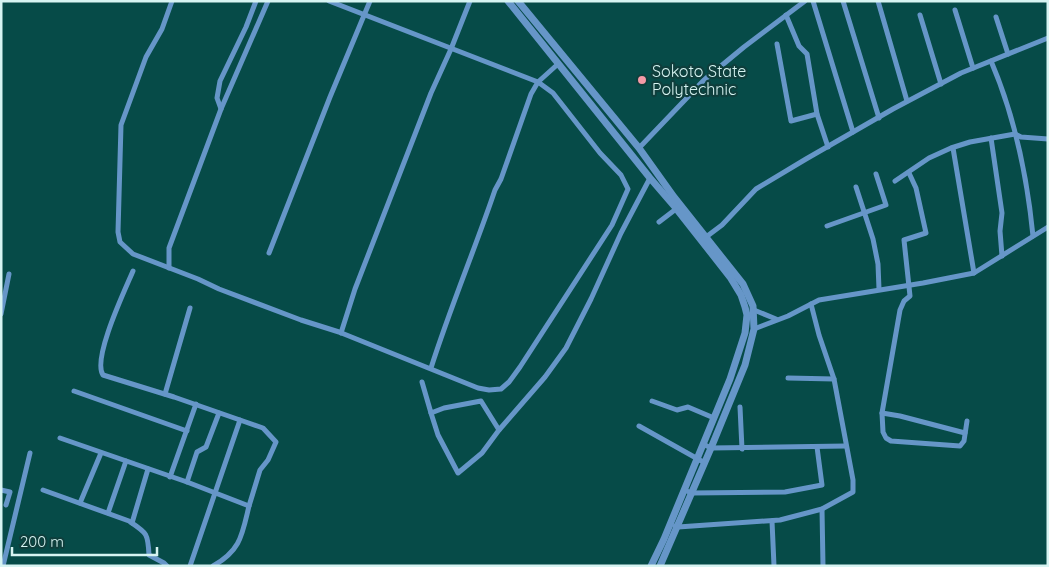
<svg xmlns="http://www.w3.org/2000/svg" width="1049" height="567" font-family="Quicksand,sans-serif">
<rect width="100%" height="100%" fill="#064b48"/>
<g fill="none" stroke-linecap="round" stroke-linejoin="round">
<g stroke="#6696c8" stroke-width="5">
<path d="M172 1 162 29 146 57 121 125 118 232 120 242 133 254 198 279 219 289 301 320 339 332 478 388 489 390 501 389 509 382 520 367 612 225 628 189 621 175 600 153 553 93 538 82 329 1"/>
<path d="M813 1 853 132"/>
<path d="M843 1 879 118"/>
<path d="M878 1 907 101"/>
<path d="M955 10 973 68"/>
<path d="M786 15 799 46 807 54 817 114 828 147"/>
<path d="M920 15 941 84"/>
<path d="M996 17 1008 54"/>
<path d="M777 44 791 121 817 114"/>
<path d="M991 61C1015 117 1027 175 1033 236"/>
<path d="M221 109 217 98 220 81 246 27 256 1"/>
<path d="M991 138 1002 213 1000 231 1002 256"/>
<path d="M639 148 704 80 744 47 805 1"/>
<path d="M953 148 974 273"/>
<path d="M909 173 916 188 926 233 904 240 910 296 904 301 900 310 882 413 883 432 886 438 891 441 960 446 964 441 967 421"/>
<path d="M895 181 929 158 951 148 970 142 1015 134 1021 137 1048 139"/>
<path d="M856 187 873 239 878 264 879 289"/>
<path d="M659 222 676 209"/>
<path d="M827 226 886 205 876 174"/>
<path d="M706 237 722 225 756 189 806 159 893 109 961 73 1048 38"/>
<path d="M269 253 330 97 370 1"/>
<path d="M169 268V248L221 109 268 1"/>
<path d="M133 271C125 290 92 359 103 375L174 397 240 420 190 566"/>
<path d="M754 310 776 319"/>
<path d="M1 314 9 274"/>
<path d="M754 329 788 316 819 300 923 283 974 273 1048 227"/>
<path d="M341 333 355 289 431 93 451 49 470 1"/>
<path d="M431 368C450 308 475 249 495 190L501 179 531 94 538 82 558 64"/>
<path d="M788 378 834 379"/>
<path d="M422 382 431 413 444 408 481 401 499 430 545 377 566 348 591 299 621 233 650 178"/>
<path d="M74 391 187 431"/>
<path d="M165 394 190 308"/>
<path d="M652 401 677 410 688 407 714 418"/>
<path d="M740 407 742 449"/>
<path d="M431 413 438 435 458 473 482 453 499 430"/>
<path d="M882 413 900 416 965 433"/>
<path d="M240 420 263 428 276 442 268 460 260 470 249 506"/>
<path d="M639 426 705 463"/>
<path d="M60 438 187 482 249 506C242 535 241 550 213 566"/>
<path d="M703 444 711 448 846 446"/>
<path d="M170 477 196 404"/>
<path d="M187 482 197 452 206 447 219 413"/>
<path d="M1 490 10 492 6 505"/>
<path d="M43 490 129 521C147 533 148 533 149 555L164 563 167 566"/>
<path d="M684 490 692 493 785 492 822 485 817 447"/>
<path d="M80 503 101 453"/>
<path d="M822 509 823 566"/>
<path d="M108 513 126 461"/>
<path d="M772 521 774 566"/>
<path d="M132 523 148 469"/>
<path d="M675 526 678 527 780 520 822 509 853 492V480L834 379 819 335 811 304"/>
<path d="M3 566 30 453"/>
</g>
<g stroke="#6696c8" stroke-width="7">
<path d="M508 1 650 178 675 207 730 277 741 295 745 307 747 315 745 333 730 379 664 539 651 566"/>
<path d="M518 1 639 148 674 197 743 284 753 306 754 329 745 365 711 448 660 566"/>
</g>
</g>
<circle fill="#f49aa7" stroke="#0f3e3c" stroke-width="2" cx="642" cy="80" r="5"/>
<g text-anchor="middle" stroke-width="4.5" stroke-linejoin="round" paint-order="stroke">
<g font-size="16" fill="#d7f4f2" stroke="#0f3e3c" text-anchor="start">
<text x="652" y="77">Sokoto State<tspan x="652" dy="18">Polytechnic</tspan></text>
</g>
</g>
<rect width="1049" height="567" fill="none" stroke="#d7f4f2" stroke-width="5"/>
<path d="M12 547v8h145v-8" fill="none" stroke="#d7f4f2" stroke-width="2.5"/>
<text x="20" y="547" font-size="15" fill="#d7f4f2" stroke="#0f3e3c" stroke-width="4" paint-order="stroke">200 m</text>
</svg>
